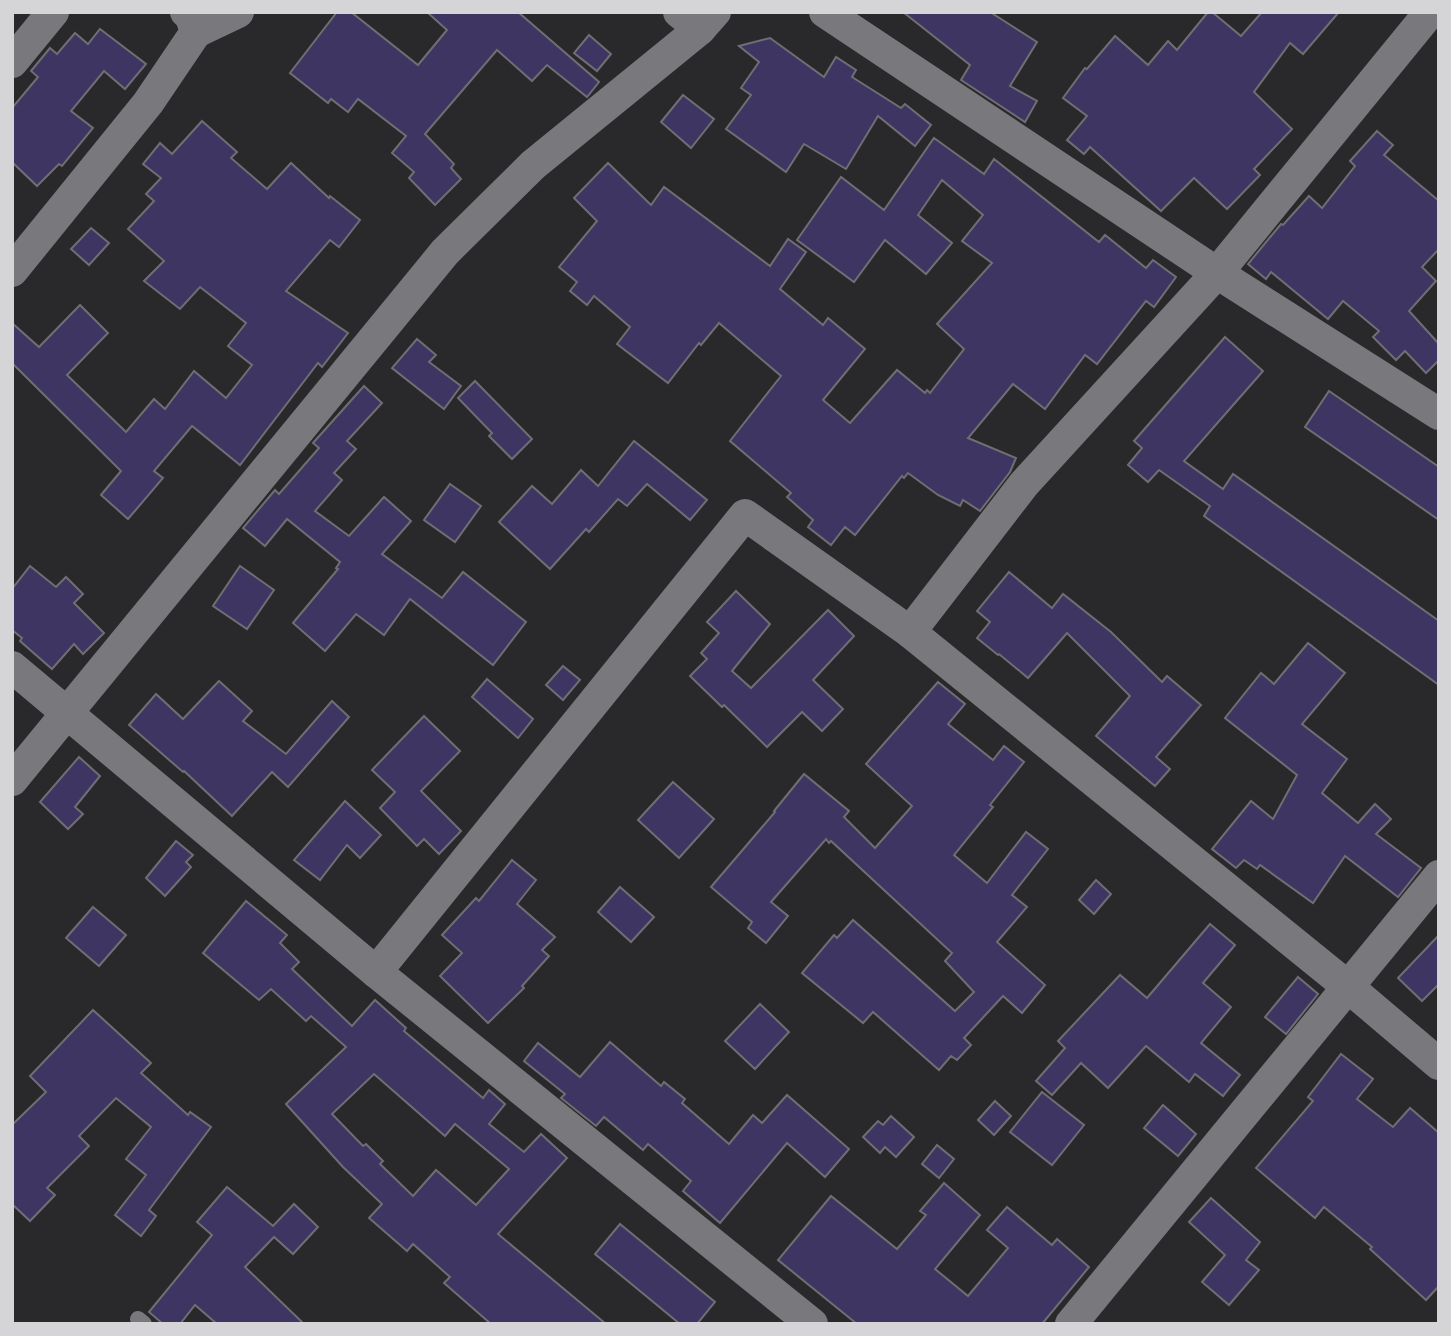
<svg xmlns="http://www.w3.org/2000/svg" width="1451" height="1336" font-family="'Exo 2',sans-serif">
<rect width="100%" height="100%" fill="#29292c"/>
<g fill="#3e3562" stroke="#6f6e73" stroke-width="2" fill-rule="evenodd">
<path d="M337 12H351L418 65 447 30 427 12H518L599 82 587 97 547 65 532 81 497 50 425 134 454 164 451 168 461 179 435 205 409 178 414 172 392 153 406 136 358 99 348 112 331 99 328 103 290 73Z"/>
<path d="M903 12H990L1037 42 1010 86 1037 101 1025 122 961 80 970 65Z"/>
<path d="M1208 12H1212L1241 36 1262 12H1339L1303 54 1290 43 1254 92 1292 129 1254 169 1260 175 1227 209 1194 178 1161 211 1090 147 1084 154 1067 140 1087 116 1063 98 1085 68 1087 69 1115 36 1148 65 1168 41 1177 50Z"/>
<path d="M100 29 146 64 125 89 104 71 71 111 93 128 62 166 59 164 37 186 12 162V108L38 77 31 71 50 48 57 54 75 33 88 44Z"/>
<path d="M589 35 611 54 597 71 574 53Z"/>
<path d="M770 38 824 77 836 57 856 70 852 77 901 108 905 104 931 125 915 146 878 116 846 169 804 144 786 172 726 129 751 95 741 88 759 62 739 46Z"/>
<path d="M683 95 714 119 691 148 661 122Z"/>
<path d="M202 121 237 152 231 158 267 189 291 163 329 198 330 196 360 220 339 247 330 240 286 291 348 333 322 367 318 363 240 465 192 426 154 471 163 478 128 519 101 495 121 471 12 363V323L39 347 80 305 108 333 67 375 126 432 154 399 165 409 194 371 226 398 252 365 228 346 246 323 200 287 180 309 144 281 164 261 128 229 154 201 146 194 161 178 143 164 160 143 172 154Z"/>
<path d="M1377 131 1393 145 1384 155 1439 201V249L1422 267 1436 281 1409 311 1439 344V360L1426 373 1405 351 1396 360 1373 337 1379 331 1343 301 1328 319 1271 272 1266 279 1248 264 1281 224 1283 225 1309 196 1322 208 1355 166 1350 161Z"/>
<path d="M934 138 984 174 994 159 1099 242 1105 235 1146 268 1153 260 1176 277 1154 307 1146 301 1097 364 1085 355 1045 409 1013 384 968 438 1016 458 1010 472 980 511 963 500 960 506 938 495 908 473 904 478 902 476 855 535 845 527 831 545 808 527 813 520 787 497 791 493 730 441 781 376 719 323 701 345 699 343 668 383 617 344 630 327 594 296 587 305 570 291 577 282 559 267 597 221 574 198 608 163 651 205 664 187 770 266 788 239 806 252 780 289 823 325 828 318 865 349 823 400 850 423 897 370 925 393 927 390 930 393 964 349 937 324 992 263 962 241 983 215 942 180 918 215 952 243 926 274 885 240 854 282 797 240 841 177 884 210Z"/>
<path d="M91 228 109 243 89 265 71 249Z"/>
<path d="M1225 337 1263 371 1184 461 1223 489 1233 474 1439 621V685L1204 516 1210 506 1159 470 1148 482 1128 465 1142 448 1134 441Z"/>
<path d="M417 339 436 355 429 362 461 386 444 409 392 368Z"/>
<path d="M475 381 532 439 512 459 489 436 492 433 458 398Z"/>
<path d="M364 386 382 403 347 441 356 449 334 473 342 480 315 511 349 536 384 497 411 521 382 554 442 598 463 572 526 622 493 665 410 599 384 635 356 614 325 651 293 623 338 569 336 568 340 562 287 519 265 546 243 528 275 490 279 494 319 448 313 443Z"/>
<path d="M1329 391 1439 467V520L1305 427Z"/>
<path d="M634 441 707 500 690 520 647 484 627 506 618 499 589 532 586 529 550 569 499 522 532 486 552 504 581 470 598 486Z"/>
<path d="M450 484 481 506 455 542 424 520Z"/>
<path d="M30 566 56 587 66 577 83 594 74 603 104 633 83 654 74 644 52 669 20 641 22 638 12 630V589Z"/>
<path d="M240 566 274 590 247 629 213 606Z"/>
<path d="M1009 572 1052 608 1063 594 1111 632 1162 682 1167 676 1201 705 1156 757 1170 769 1155 786 1096 736 1130 696 1067 633 1028 678 999 654 998 655 977 638 990 622 977 611Z"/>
<path d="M736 591 770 624 732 671 751 688 828 610 854 636 813 680 843 709 822 731 802 712 767 747 724 705 722 707 690 676 707 659 701 653 719 633 707 622Z"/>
<path d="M1308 643 1345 673 1302 724 1347 759 1322 793 1358 823 1375 804 1391 819 1376 834 1421 868 1398 897 1345 856 1313 903 1260 865 1257 869 1244 860 1236 868 1212 849 1251 801 1273 819 1297 775 1225 718 1261 673 1274 684Z"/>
<path d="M563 666 580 680 563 700 546 685Z"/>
<path d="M487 679 533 719 518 738 472 697Z"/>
<path d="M219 681 252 711 243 721 286 754 332 701 349 717 288 787 272 772 232 816 184 771 183 772 129 725 156 694 183 719Z"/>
<path d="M938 682 965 704 948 724 993 760 1004 746 1024 762 990 805 993 807 954 855 987 883 1026 832 1048 849 1012 895 1027 907 997 942 1045 985 1022 1013 1003 996 964 1038 971 1045 957 1060 951 1056 939 1070 873 1012 863 1023 802 973 834 935 837 938 853 920 955 1011 974 992 945 961 952 953 831 841 829 843 826 839 771 902 788 916 766 943 748 928 752 922 711 887 775 812 774 811 804 774 849 811 844 817 875 848 912 806 866 764Z"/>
<path d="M424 716 460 751 421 791 461 831 439 854 424 839 417 846 380 808 395 792 372 770Z"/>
<path d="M79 757 100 776 75 807 83 814 68 829 40 802Z"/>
<path d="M673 782 714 819 679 858 638 820Z"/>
<path d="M345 801 381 835 360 858 347 845 320 880 294 860Z"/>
<path d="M176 841 193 855 186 862 191 867 165 896 146 878Z"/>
<path d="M512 860 536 880 517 904 555 937 542 950 549 956 522 986 524 988 488 1023 440 976 462 953 442 935 476 898 479 901Z"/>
<path d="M1096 880 1111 894 1094 914 1079 900Z"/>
<path d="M620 887 654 917 631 942 598 912Z"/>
<path d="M246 901 287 935 280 943 299 962 292 969 352 1026 375 1000 406 1028 404 1031 483 1098 489 1090 505 1104 489 1124 524 1152 541 1134 567 1158 498 1234 606 1324H491L444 1283 450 1277 413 1244 407 1251 369 1218 382 1204 343 1167 286 1104 346 1047 311 1016 306 1021 271 989 259 1000 203 953ZM374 1074 445 1136 455 1124 509 1169 476 1205 436 1170 413 1196 380 1164 383 1161 366 1144 363 1146 332 1114Z"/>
<path d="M93 907 126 935 99 966 66 938Z"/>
<path d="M1210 924 1235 945 1203 983 1231 1007 1201 1043 1240 1075 1223 1096 1195 1074 1189 1082 1146 1046 1108 1088 1081 1063 1052 1095 1036 1081 1065 1048 1058 1041 1120 975 1147 998Z"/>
<path d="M1439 935V984L1422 1001 1398 978Z"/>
<path d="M1298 977 1318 994 1286 1034 1265 1017Z"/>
<path d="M760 1004 789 1032 755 1069 725 1041Z"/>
<path d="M93 1010 151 1063 141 1073 188 1115 190 1112 211 1127 149 1210 156 1216 141 1236 115 1215 146 1175 126 1159 151 1127 116 1098 79 1136 89 1146 47 1188 55 1195 30 1221 12 1204V1125L46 1092 30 1076Z"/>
<path d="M610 1042 661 1086 664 1082 685 1099 682 1103 729 1144 753 1115 762 1123 787 1095 849 1149 825 1177 787 1143 720 1223 683 1191 691 1181 648 1144 643 1150 604 1117 596 1126 561 1098 565 1094 524 1061 538 1043 580 1077Z"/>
<path d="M1341 1054 1373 1079 1357 1099 1393 1127 1410 1108 1439 1133V1286L1426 1300 1370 1249 1372 1247 1324 1207 1315 1218 1256 1168 1313 1101 1308 1097Z"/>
<path d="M1042 1092 1084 1125 1052 1165 1010 1132Z"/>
<path d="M995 1101 1011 1116 994 1135 978 1120Z"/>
<path d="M1163 1105 1196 1134 1178 1156 1144 1128Z"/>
<path d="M891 1116 914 1137 896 1157 885 1147 880 1153 863 1137 878 1121 883 1125Z"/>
<path d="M937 1145 954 1159 939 1178 922 1164Z"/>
<path d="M944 1183 980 1215 935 1269 968 1296 1008 1248 987 1230 1007 1207 1052 1245 1057 1239 1089 1267 1042 1324H857L778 1260 831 1196 897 1249 926 1215 920 1211Z"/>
<path d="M227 1187 273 1226 294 1204 318 1227 293 1254 274 1237 245 1267 304 1324H217L195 1305 180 1324H163L149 1312 212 1235 197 1222Z"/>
<path d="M1211 1198 1260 1242 1246 1260 1259 1270 1229 1305 1202 1282 1225 1255 1189 1222Z"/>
<path d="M620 1224 715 1302 697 1324H680L595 1254Z"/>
</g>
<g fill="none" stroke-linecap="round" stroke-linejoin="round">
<path stroke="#79787c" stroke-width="16" d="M138 1319 144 1324"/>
<g stroke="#79787c" stroke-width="32">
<path d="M679 12 700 29 715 12"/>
<path d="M825 12 1217 273 1439 414"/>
<path d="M196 32 238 12"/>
<path d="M12 62 53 12"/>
<path d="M12 271 148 103 196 32 190 14 186 12"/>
<path d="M910 632 1024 484 1217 273 1430 12"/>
<path d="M12 667 376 972 812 1324"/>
<path d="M12 780 445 252 533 165 700 29"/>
<path d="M376 972 745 515 910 632 1347 986 1439 1064"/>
<path d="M1071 1324 1439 876"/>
</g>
</g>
<rect width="1451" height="1336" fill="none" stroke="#d5d5d7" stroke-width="28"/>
</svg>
